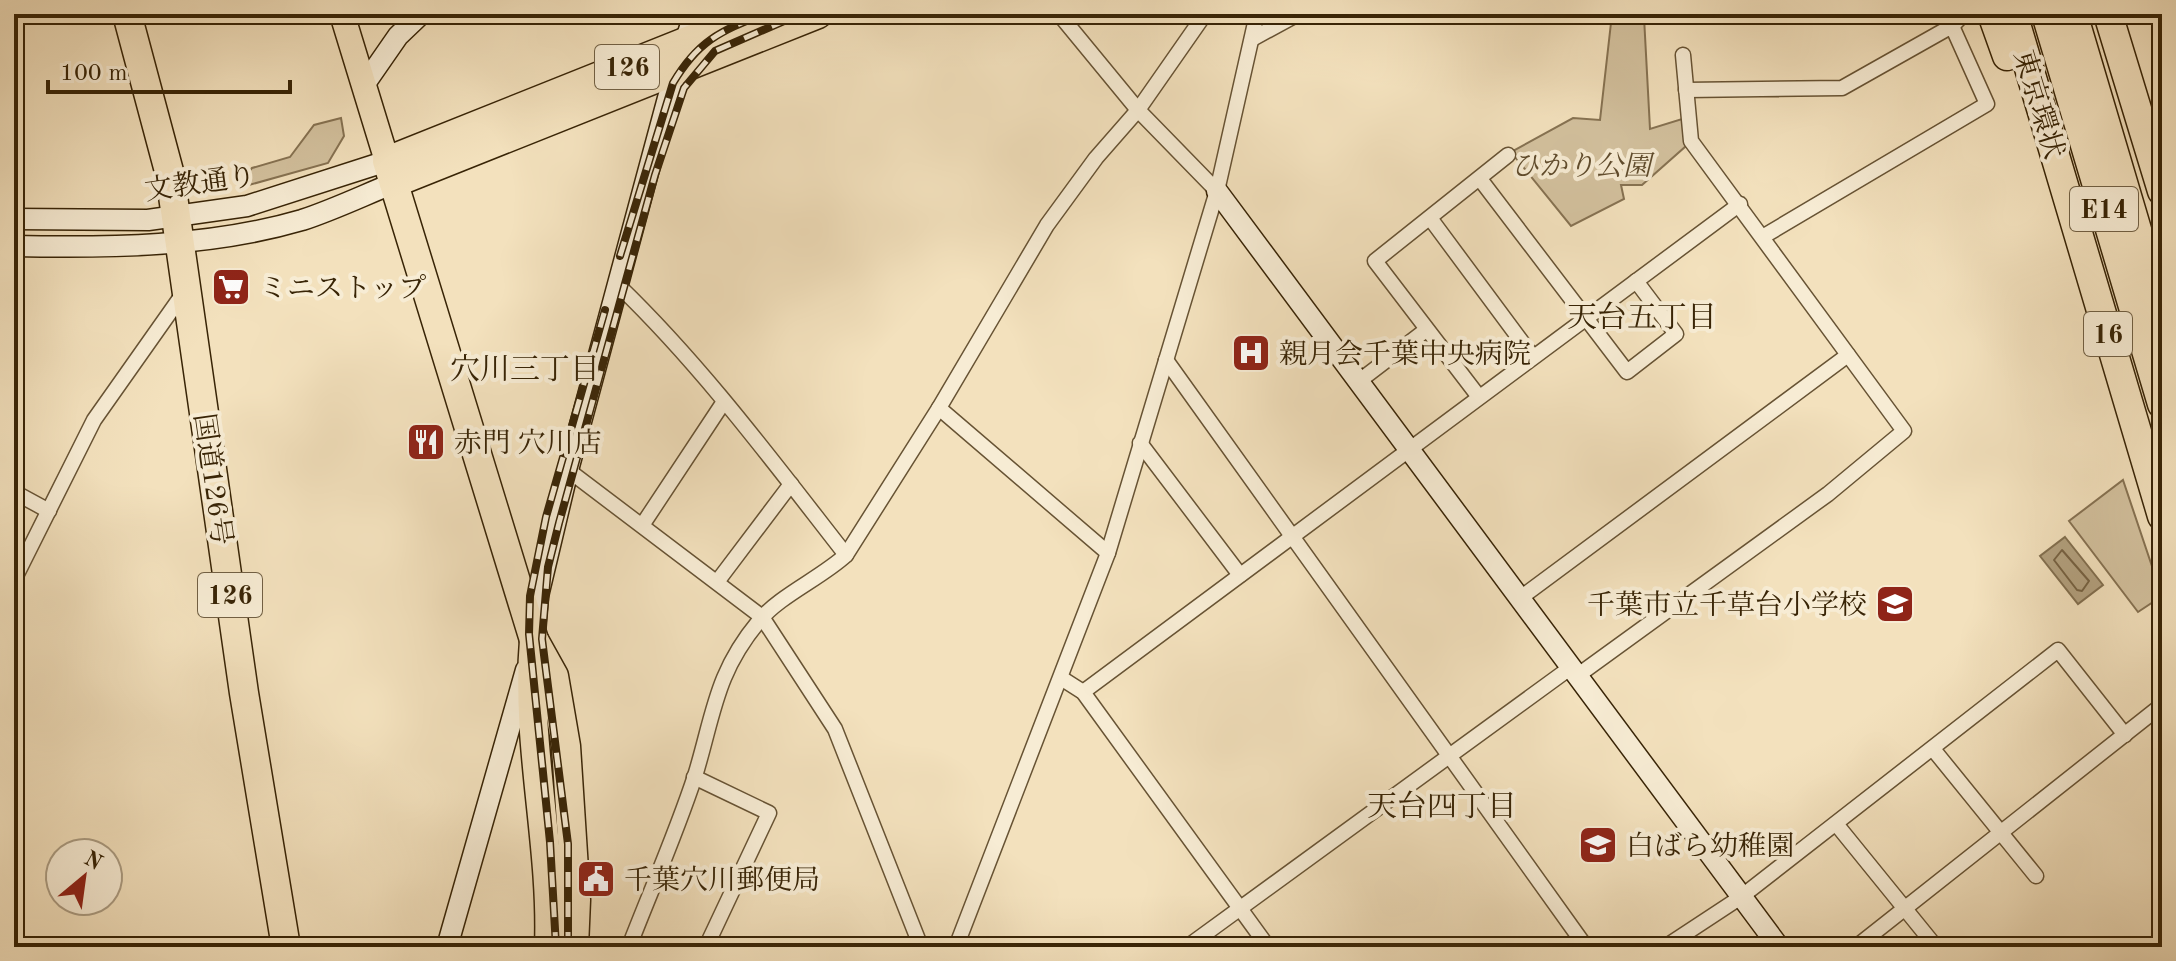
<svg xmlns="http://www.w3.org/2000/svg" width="2176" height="961" font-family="'Old Standard TT','Noto Serif JP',serif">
<rect width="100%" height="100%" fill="#f3e1bd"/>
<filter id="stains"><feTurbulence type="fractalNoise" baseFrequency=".0025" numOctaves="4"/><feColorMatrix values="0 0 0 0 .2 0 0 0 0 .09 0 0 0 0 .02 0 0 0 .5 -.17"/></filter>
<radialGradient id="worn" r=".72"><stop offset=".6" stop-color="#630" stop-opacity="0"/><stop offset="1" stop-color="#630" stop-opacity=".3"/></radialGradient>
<g fill="#d3c19e" stroke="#867252" stroke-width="2">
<path d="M1612 14 1644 17 1650 129 1682 119 1686 146 1642 185H1621L1624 199 1571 226 1511 152 1573 118 1600 120Z"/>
<path d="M341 118 344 136 328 163 249 185 247 174 252 168 290 157 314 125Z"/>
<path d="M2123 480 2162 596 2138 612 2069 521Z"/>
</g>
<path fill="#b3a17f" stroke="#826f4f" stroke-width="2" d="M2065 537 2103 585 2078 604 2040 556Z"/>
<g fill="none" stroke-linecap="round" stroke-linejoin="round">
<path stroke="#766242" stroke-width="2" d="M2062 550 2089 581 2082 591 2077 590 2054 560Z"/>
<g stroke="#675334" stroke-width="17">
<g id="street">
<path d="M1059 14 1138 110 1217 191"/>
<path d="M1952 26 1964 14"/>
<path d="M1252 39 1298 14"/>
<path d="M1686 90 1842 88 1952 26 1987 104 1764 236"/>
<path d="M1480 179 1627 372 1676 334 1636 281"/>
<path d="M1430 218 1533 357"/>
<path d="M619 286C703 367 774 463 846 555"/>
<path d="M1166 360 1586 947"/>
<path d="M1358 382 1426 330"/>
<path d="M1479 397 1375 261 1508 155"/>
<path d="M939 408 1108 553"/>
<path d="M1140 443 1240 575"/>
<path d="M568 470 762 617 835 729 921 947"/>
<path d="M14 492 49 511"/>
<path d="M643 524 723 403"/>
<path d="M14 580 94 420 185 291"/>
<path d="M717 582 791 484"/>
<path d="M1519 599 1848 355"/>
<path d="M1577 676 1828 494 1904 431 1691 141 1683 55"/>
<path d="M1061 678 1083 692 1268 947"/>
<path d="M1083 692 1740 204"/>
<path d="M1933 749 2036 876"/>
<path d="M694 777 769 813 706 947"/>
<path d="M1837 825 1936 947"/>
<path d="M14 941 18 947"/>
<path d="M629 947C651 890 676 834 695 776 714 714 715 674 759 621 779 596 821 578 846 555L939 408 1047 225 1096 158 1138 110 1205 14"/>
<path d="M956 947 1108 553 1217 191 1257 14"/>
<path d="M1187 947 1570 668"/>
<path d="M1665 947 1741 897 2058 650 2125 735"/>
<path d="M1856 947 2162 705"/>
</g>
</g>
<g stroke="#382406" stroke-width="23">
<g id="secondary">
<path d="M364 85 398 36 421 14"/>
<path d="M1217 191 1779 947"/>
<path d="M14 219 148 220 247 206 387 161"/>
<path d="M14 246C109 248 210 247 302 220 333 210 364 195 394 183"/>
<path d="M535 627 538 596 568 470 668 98 694 14"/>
<path d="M447 947 526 670"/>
</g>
</g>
<g stroke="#382406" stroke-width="27">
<path id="primary" d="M342 14 387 161"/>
</g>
<g stroke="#382406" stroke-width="31">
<g id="highway">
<path d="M127 14 170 175 244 693 286 947"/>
<path d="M1992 14 2007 56"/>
<path d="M2013 14 2162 516"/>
<path d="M2046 14 2162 404"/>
<path d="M2073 14 2162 314"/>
<path d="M2108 14 2162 191"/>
<path d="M394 183 818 14"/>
<path d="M534 640C525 743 553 844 549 947"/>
<path d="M574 947 576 900 566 746 554 676 534 640 387 161 755 14"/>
</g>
</g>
<use href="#street" stroke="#f7ecd4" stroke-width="14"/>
<use href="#secondary" stroke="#f7ecd4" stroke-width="20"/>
<use href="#primary" stroke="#f3e1bd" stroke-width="24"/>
<use href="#highway" stroke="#f3e1bd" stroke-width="28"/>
<g stroke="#382406" stroke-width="8">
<g id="rail">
<path d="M620 256 673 83C698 41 719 32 763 14"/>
<path d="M556 947 550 842 529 634 530 596 546 517 605 310"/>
<path d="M568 947V844L542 639 548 567 559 523 655 175 684 88 715 51 800 14"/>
</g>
</g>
<use href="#rail" stroke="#f7ecd4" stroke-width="5" stroke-dasharray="15" stroke-linecap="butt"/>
</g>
<defs>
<g id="supermarket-square" transform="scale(2)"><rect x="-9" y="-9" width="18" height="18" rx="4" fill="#8f2418" stroke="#f7ecd4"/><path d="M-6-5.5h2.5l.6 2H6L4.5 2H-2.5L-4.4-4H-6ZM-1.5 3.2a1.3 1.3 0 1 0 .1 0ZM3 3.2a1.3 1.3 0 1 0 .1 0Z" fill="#fff"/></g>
<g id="hospital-square" transform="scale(2)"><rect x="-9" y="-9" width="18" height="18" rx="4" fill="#8f2418" stroke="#f7ecd4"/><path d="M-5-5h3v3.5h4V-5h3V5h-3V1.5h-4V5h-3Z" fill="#fff"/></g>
<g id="restaurant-square" transform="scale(2)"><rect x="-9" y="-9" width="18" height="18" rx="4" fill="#8f2418" stroke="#f7ecd4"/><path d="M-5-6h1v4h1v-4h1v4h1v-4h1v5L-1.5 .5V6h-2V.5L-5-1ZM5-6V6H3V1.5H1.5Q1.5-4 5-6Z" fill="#fff"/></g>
<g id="school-square" transform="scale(2)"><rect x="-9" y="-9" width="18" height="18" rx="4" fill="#8f2418" stroke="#f7ecd4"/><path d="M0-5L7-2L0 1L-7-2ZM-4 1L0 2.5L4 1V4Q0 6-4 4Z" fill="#fff"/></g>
<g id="civic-square" transform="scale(2)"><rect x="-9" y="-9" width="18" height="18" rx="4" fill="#8f2418" stroke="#f7ecd4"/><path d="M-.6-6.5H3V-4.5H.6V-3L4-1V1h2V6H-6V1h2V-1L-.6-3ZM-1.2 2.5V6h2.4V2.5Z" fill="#fff"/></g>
</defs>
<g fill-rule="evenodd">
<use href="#supermarket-square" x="231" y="287"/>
<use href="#hospital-square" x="1251" y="353"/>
<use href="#restaurant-square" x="426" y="442"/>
<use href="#school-square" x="1895" y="604"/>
<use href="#school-square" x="1598" y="845"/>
<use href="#civic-square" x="596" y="879"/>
</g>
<g text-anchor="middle" stroke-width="8" stroke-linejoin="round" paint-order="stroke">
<g fill="#f7ecd4" stroke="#716044" stroke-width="2">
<rect x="595" y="45" width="64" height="44" rx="6"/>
<rect x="2070" y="187" width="68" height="44" rx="6"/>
<rect x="2084" y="312" width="48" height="44" rx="6"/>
<rect x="198" y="573" width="64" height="44" rx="6"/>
</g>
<g font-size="26" font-weight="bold" fill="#382406">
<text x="627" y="76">126</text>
<text x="2104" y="218">E14</text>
<text x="2108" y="343">16</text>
<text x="230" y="604">126</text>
</g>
<g font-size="28" fill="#382406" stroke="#f7ecd4">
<text transform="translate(2040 104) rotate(73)" y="10">東京環状</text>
<text transform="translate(200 182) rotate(-8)" y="10">文教通り</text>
<text transform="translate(214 479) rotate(82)" y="10">国道126号</text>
</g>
<g font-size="28" font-style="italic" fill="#5f4b2c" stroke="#f7ecd4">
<text x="1581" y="175">ひかり公園</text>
</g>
<g font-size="28" fill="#382406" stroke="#f7ecd4" text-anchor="start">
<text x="259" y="297">ミニストップ</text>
<text x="1279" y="363">親月会千葉中央病院</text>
<text x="454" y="452">赤門 穴川店</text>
<text x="1867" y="614" text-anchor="end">千葉市立千草台小学校</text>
<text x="1626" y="855">白ばら幼稚園</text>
<text x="624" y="889">千葉穴川郵便局</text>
</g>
<g font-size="30" fill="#382406" stroke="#f7ecd4">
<text x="1642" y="327">天台五丁目</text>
<text x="525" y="379">穴川三丁目</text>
<text x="1442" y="816">天台四丁目</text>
</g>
</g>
<rect width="2176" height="961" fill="none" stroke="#f3e1bd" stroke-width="48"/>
<rect x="16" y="16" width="2144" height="929" fill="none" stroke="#382406" stroke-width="4"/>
<rect x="24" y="24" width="2128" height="913" fill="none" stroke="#382406" stroke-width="2"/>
<g transform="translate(84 877) rotate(29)"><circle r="38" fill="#f7ecd4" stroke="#ab9c82" stroke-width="2"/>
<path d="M0-6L14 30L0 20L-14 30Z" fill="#8f2418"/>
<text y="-12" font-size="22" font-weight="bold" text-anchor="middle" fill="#382406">N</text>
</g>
<path d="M48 80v12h242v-12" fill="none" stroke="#382406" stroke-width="4"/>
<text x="60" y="80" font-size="24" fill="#382406" stroke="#f7ecd4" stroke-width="6" paint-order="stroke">100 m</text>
<rect width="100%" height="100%" filter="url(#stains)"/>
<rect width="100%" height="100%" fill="url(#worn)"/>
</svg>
